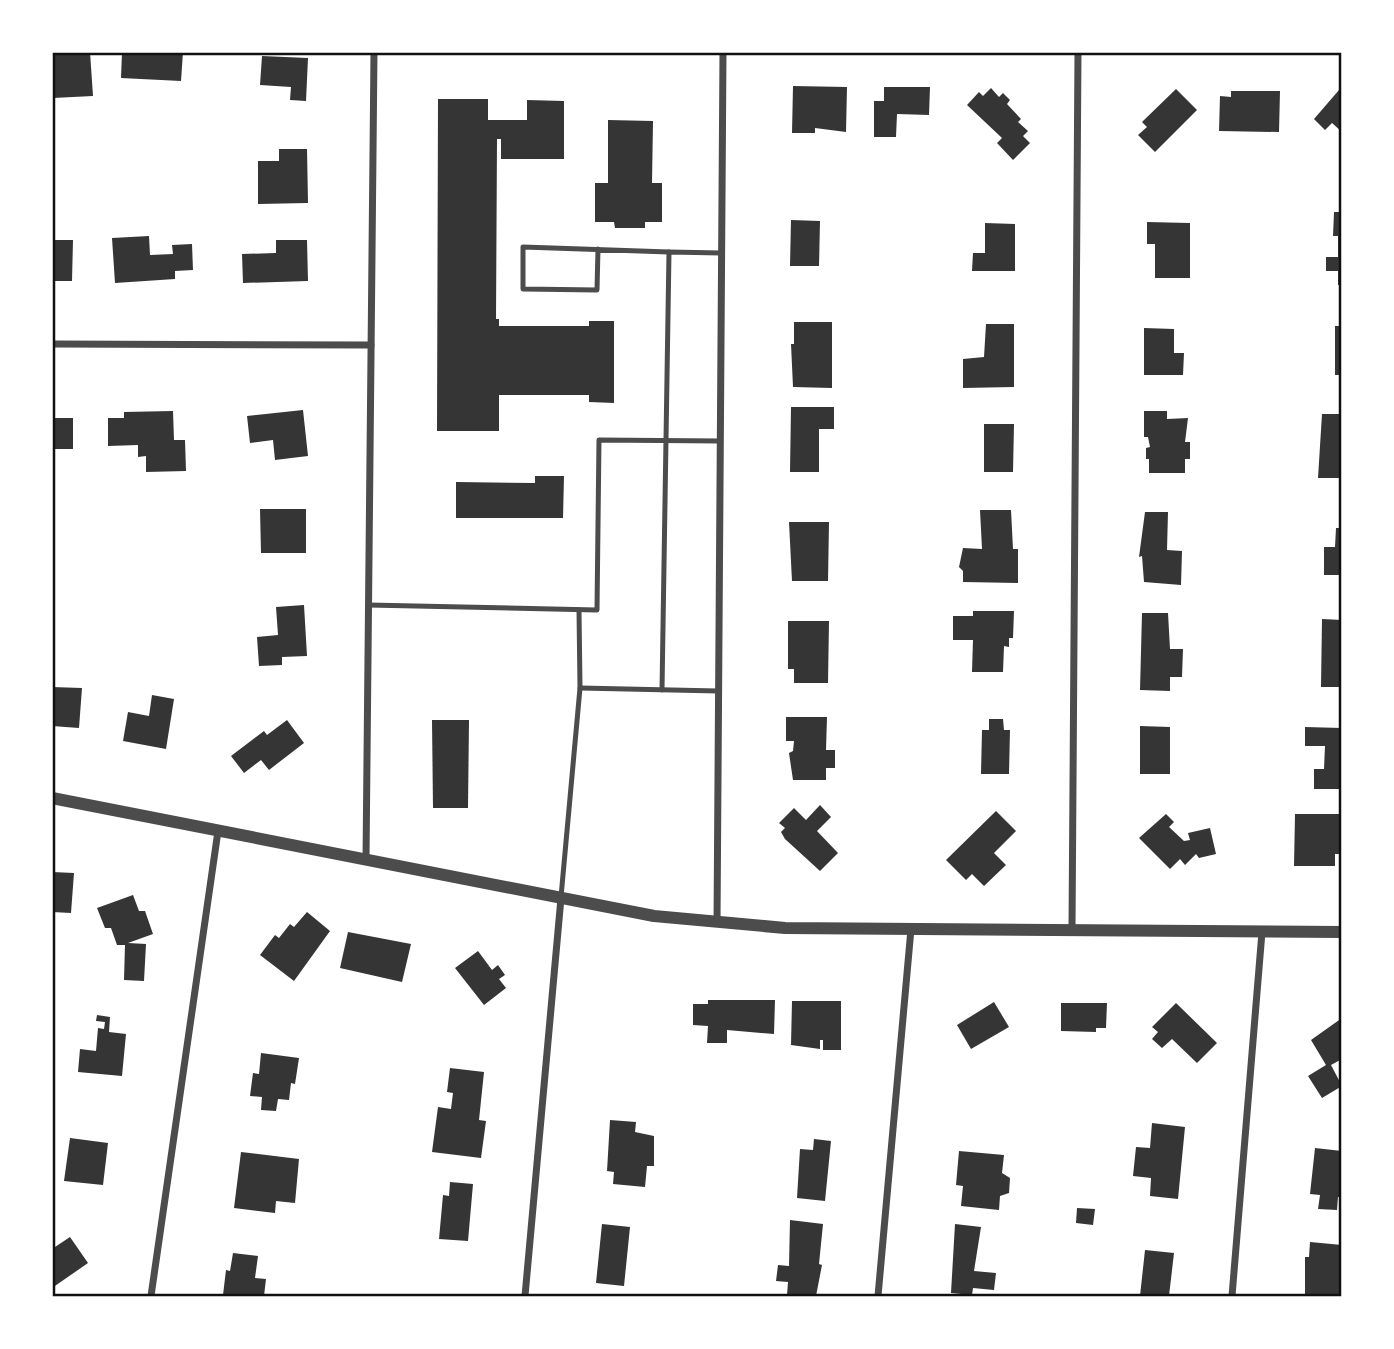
<svg xmlns="http://www.w3.org/2000/svg" width="1394" height="1349" font-family="Quicksand,sans-serif">
<rect width="100%" height="100%" fill="#fff"/>
<g fill="#353535">
<path d="M52 52H90L93 96 53 98Z"/>
<path d="M122 52H183L181 81 121 78Z"/>
<path d="M262 56 308 58 306 101 290 100 291 87 260 85Z"/>
<path d="M793 86 847 87 846 132 815 128V133H792Z"/>
<path d="M884 87H930L929 115 897 114 896 137H874V101H884Z"/>
<path d="M991 88 999 97 1003 93 1010 100 1007 104 1021 119 1018 122 1028 131 1023 136 1030 143 1013 160 997 143 1002 138 967 105 979 92 983 96Z"/>
<path d="M1176 89 1197 110 1155 152 1138 135 1147 127 1142 122Z"/>
<path d="M1339 90 1342 132 1332 123 1325 130 1314 119Z"/>
<path d="M1231 91H1280L1279 132 1219 131 1220 96 1231 97Z"/>
<path d="M438 99H488V120H527V100L564 101V159H501V139H497L496 319H499V326H589V321H614V403L589 402V395H499V431H437Z"/>
<path d="M608 120 653 121 652 183H662V222H645V228H615L614 222H595V183H608Z"/>
<path d="M279 149H307L308 203 258 204V161H279Z"/>
<path d="M1334 212H1342V285H1338V271H1326V257H1338V236H1333Z"/>
<path d="M791 220 820 221 819 266H790Z"/>
<path d="M1147 222 1190 223V278H1155V244H1147Z"/>
<path d="M985 223 1015 224V271H972L973 253H985Z"/>
<path d="M149 236 150 255 173 254 172 245 192 244 193 270 175 271V279L115 283 112 238Z"/>
<path d="M52 240H73L72 281H52Z"/>
<path d="M276 240H307L308 281 243 283 242 254 276 253Z"/>
<path d="M794 322H832V388L793 387 791 344H794Z"/>
<path d="M986 324H1014V387L963 388V359L984 357Z"/>
<rect x="1335" y="326" width="7" height="49"/>
<path d="M1144 328 1174 329V353H1184L1183 375H1144Z"/>
<path d="M791 407H834V429H819V472H790Z"/>
<path d="M303 410 308 456 275 460 273 440 250 443 247 416Z"/>
<path d="M173 411 174 440H185L186 471 146 472V456L138 457V445L108 446V418H124V412Z"/>
<path d="M1144 411H1167V419L1188 418 1185 442H1190V459H1185V473H1149V459H1146V448L1150 447 1148 437H1144Z"/>
<path d="M1322 414H1342V478H1318Z"/>
<rect x="52" y="418" width="21" height="31"/>
<path d="M984 424H1014L1013 472H984Z"/>
<path d="M535 476H564L563 518H456V482L535 483Z"/>
<path d="M260 509H306V553H261Z"/>
<path d="M980 510H1011L1013 549H1018V583L963 582V571L959 567 963 548 982 549Z"/>
<path d="M1145 512H1168L1167 550 1182 551 1181 585 1144 582 1142 556 1139 557Z"/>
<path d="M789 522H829L828 581H792Z"/>
<path d="M1336 528H1342V575H1324V547H1335Z"/>
<path d="M304 605 307 656 282 657V665L259 666 257 637 278 635 276 607Z"/>
<path d="M973 611H1014L1013 638H1009V647L1004 646 1003 672H972L973 640H953V616H973Z"/>
<path d="M1142 613H1168L1170 649H1183L1182 677H1170V691L1140 690Z"/>
<path d="M1322 619 1342 620V687H1321Z"/>
<path d="M788 621H829L828 683H794V669H788Z"/>
<path d="M52 687 82 688 79 728 52 726Z"/>
<path d="M152 695 174 699 166 749 123 741 128 712 149 716Z"/>
<path d="M786 717H827L826 750H835V768H826V780H793L789 753 793 751 794 741H786Z"/>
<path d="M989 719H1003L1004 730H1010L1009 774H981L982 730H989Z"/>
<path d="M287 720 304 743 269 770 261 760 244 773 231 756 264 731 267 735Z"/>
<path d="M432 720H469L468 808H433Z"/>
<path d="M1140 726 1170 727V774H1140Z"/>
<path d="M1305 727 1342 728V789H1314V769H1324L1325 746H1305Z"/>
<path d="M820 805 831 817 817 831 838 853 820 871 785 839 781 832 785 828 779 823 794 808 806 820Z"/>
<path d="M996 811 1016 831 994 853 1006 865 984 886 972 874 966 880 946 860Z"/>
<path d="M1166 814 1174 822 1169 827 1184 841 1190 840 1188 833 1210 828 1216 854 1199 858 1196 854 1185 865 1180 859 1170 869 1139 838Z"/>
<path d="M1295 814H1342V854H1335V866H1294Z"/>
<path d="M52 872 74 873 71 913 52 912Z"/>
<path d="M133 895 139 911H145L153 934 128 943 146 944 144 981 124 980 125 945H117L111 928H105L97 908Z"/>
<path d="M307 912 330 931 294 981 260 955 275 935 279 938 290 924 294 927Z"/>
<path d="M348 932 411 944 402 982 340 968Z"/>
<path d="M478 951 492 970 498 965 505 975 499 979 506 988 484 1005 455 968Z"/>
<path d="M708 1000H775L774 1034 727 1030V1043H707L708 1026 693 1025V1004H708Z"/>
<path d="M792 1001H841V1050H823V1040H820V1049L791 1045Z"/>
<path d="M994 1002 1009 1027 971 1049 957 1025Z"/>
<path d="M1061 1003H1107L1106 1028H1096V1032L1061 1031Z"/>
<path d="M1176 1003 1217 1043 1197 1063 1172 1039 1162 1048 1152 1039 1158 1032 1152 1027Z"/>
<path d="M97 1015 110 1017 109 1032 126 1034 122 1076 78 1072 80 1049 96 1051 98 1028 104 1029 105 1022 96 1021Z"/>
<path d="M1342 1018V1059L1331 1065 1342 1086 1322 1098 1308 1076 1326 1065 1311 1040Z"/>
<path d="M261 1053 299 1058 295 1084 291 1083 289 1100 278 1099 276 1111 261 1110 262 1097 250 1096 253 1073 259 1074Z"/>
<path d="M450 1068 484 1072 479 1120 486 1121 481 1158 432 1152 438 1107 451 1109 453 1093 447 1092Z"/>
<path d="M610 1120 636 1122 635 1132 654 1136V1166H647L645 1187 613 1184 614 1172 607 1171Z"/>
<path d="M1152 1123 1185 1127 1178 1199 1150 1196 1151 1178 1133 1176 1136 1147 1150 1148Z"/>
<path d="M70 1138 108 1143 103 1185 64 1181Z"/>
<path d="M814 1139 831 1141 825 1201 797 1198 800 1149 813 1150Z"/>
<path d="M1315 1148 1342 1151V1197H1338L1337 1210 1318 1209 1320 1195 1310 1194Z"/>
<path d="M959 1151 1004 1155 1002 1173 1010 1178 1009 1193 1000 1196 999 1210 961 1206 963 1186 956 1185Z"/>
<path d="M241 1152 299 1159 295 1203 276 1201 275 1213 234 1208Z"/>
<path d="M450 1182 473 1184 468 1241 439 1239 443 1195 449 1196Z"/>
<path d="M1077 1208 1095 1209 1093 1225 1076 1223Z"/>
<path d="M790 1220 823 1224 819 1264 822 1265 816 1296 787 1295 788 1282 776 1281 778 1265 789 1266Z"/>
<path d="M602 1224 630 1227 624 1286 596 1283Z"/>
<path d="M955 1224 981 1227 974 1271 996 1273 994 1290 973 1288 972 1295 951 1293Z"/>
<path d="M70 1237 88 1263 52 1288V1249Z"/>
<path d="M1310 1242 1342 1245V1296H1305V1257H1309Z"/>
<path d="M1145 1250 1174 1253 1169 1296H1140Z"/>
<path d="M233 1253 258 1256 255 1278 266 1279 264 1296 223 1295 226 1270 230 1271Z"/>
</g>
<g fill="none" stroke-linecap="round" stroke-linejoin="round">
<g stroke="#4c4c4c" stroke-width="5">
<path d="M598 249 597 290 523 289V247L669 252"/>
<path d="M368 605 597 610 599 440 720 441"/>
<path d="M580 688 718 691"/>
<path d="M662 690 669 252 721 253"/>
<path d="M561 897 580 688 579 610"/>
</g>
<g stroke="#4c4c4c" stroke-width="7">
<path d="M52 344 371 345"/>
<path d="M366 860 374 52"/>
<path d="M717 923 723 52"/>
<path d="M1072 930 1078 52"/>
<path d="M151 1296 218 831"/>
<path d="M525 1296 561 898"/>
<path d="M878 1296 911 929"/>
<path d="M1232 1296 1262 932"/>
</g>
<path stroke="#4c4c4c" stroke-width="12" d="M52 798 654 916 785 928 1342 932"/>
</g>
<rect width="1394" height="1349" fill="none" stroke="#ffffff" stroke-width="108"/>
<rect x="54" y="54" width="1286" height="1241" fill="none" stroke="#111" stroke-width="2.5"/>
</svg>
